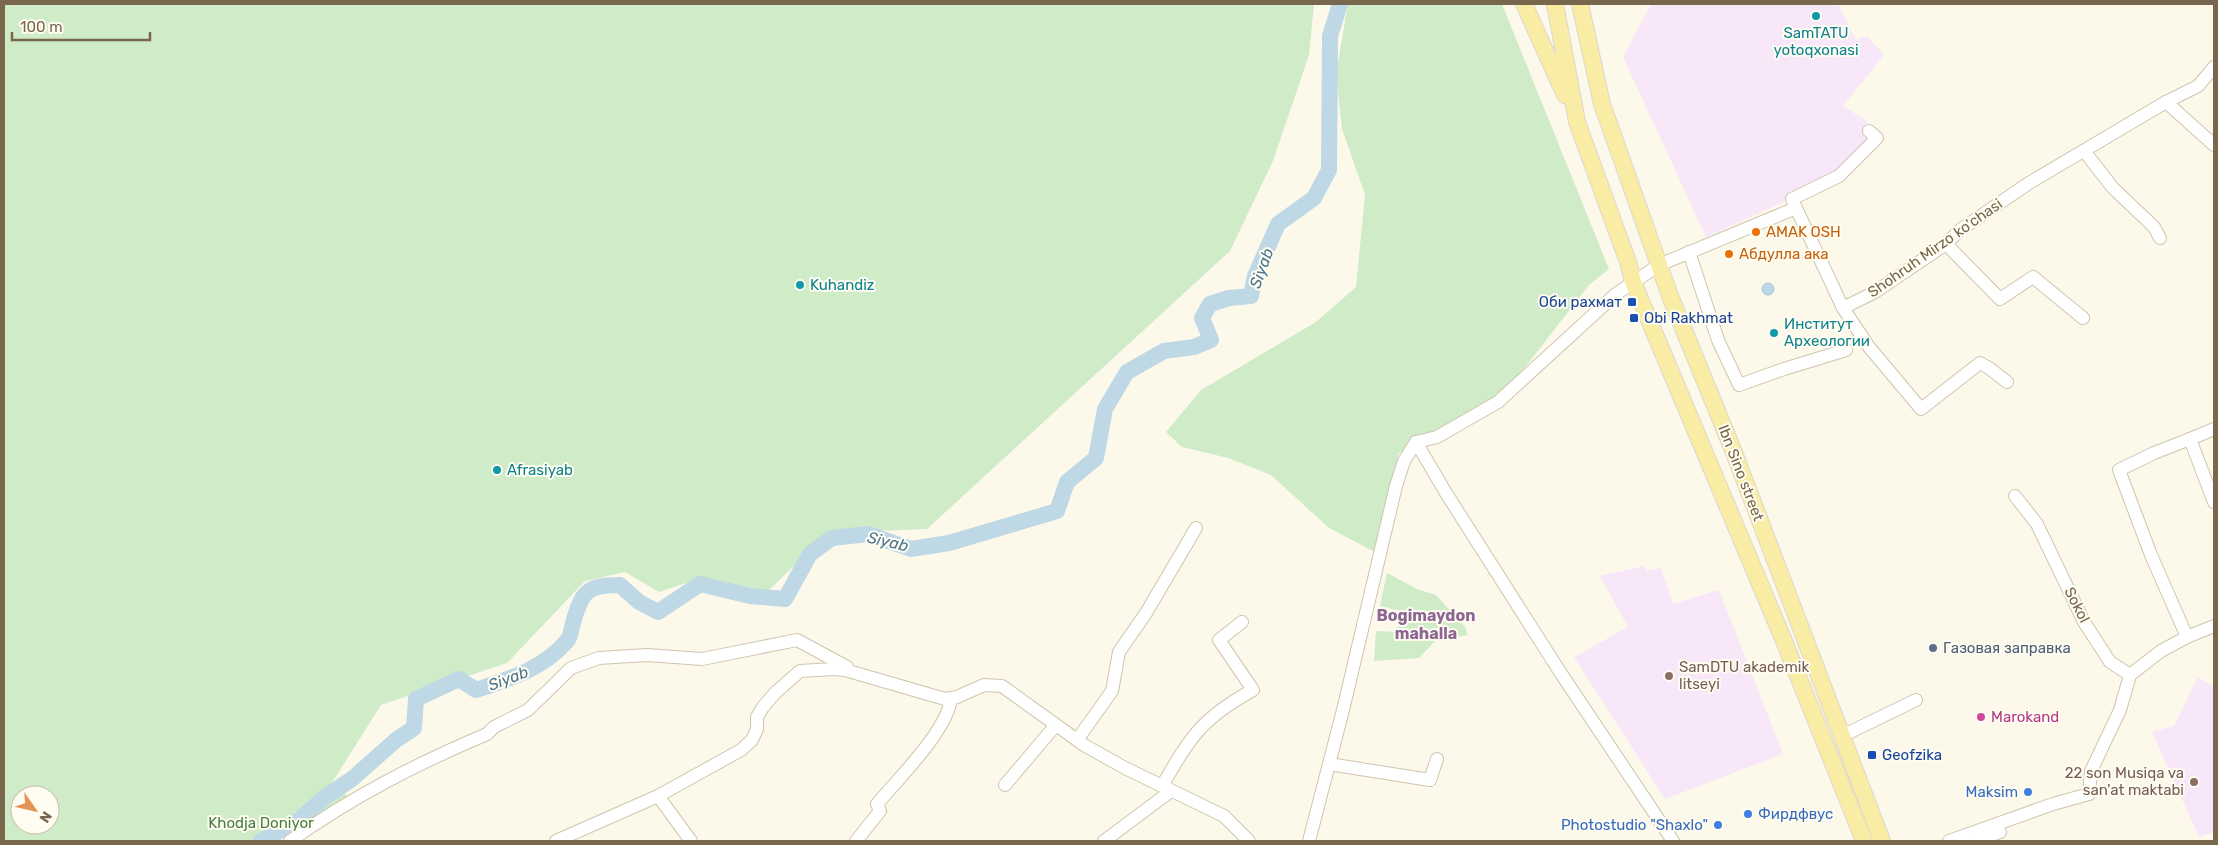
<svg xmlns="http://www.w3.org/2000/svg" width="2218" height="845" font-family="Rubik,sans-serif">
<rect width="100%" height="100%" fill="#fcf9eb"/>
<g fill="#f7e7f9">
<path d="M1651 4H1838L1856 40 1867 36 1884 55 1843 106 1867 121 1865 127 1877 138 1837 178 1706 237 1623 57Z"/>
<path d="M1644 566 1647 571 1661 568 1673 604 1719 590 1783 754 1665 799 1574 657 1628 627 1600 576Z"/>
<path d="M2198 677 2214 687V832L2199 837 2152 732 2174 726Z"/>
</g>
<g fill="#cfebc8" fill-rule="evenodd">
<path d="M4 4H1314L1309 55 1273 161 1230 251 927 529 828 533 766 593 704 577 659 592 625 572 585 581 507 663 381 705 333 781 351 800 268 841H4ZM20 795H50V825H20Z"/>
<path d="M1348 4H1502L1609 269 1589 285 1498 402 1429 434 1399 453 1375 552 1329 528 1271 475 1228 458 1182 447 1166 432 1201 390 1316 322 1356 287 1365 195 1342 129 1336 74Z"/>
<path d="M1387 573 1417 589 1436 595 1465 627 1468 635 1435 641 1419 658 1374 661 1376 631 1397 632 1401 611 1380 606Z"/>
</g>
<circle fill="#bfd8e6" stroke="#a5c5d8" cx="1768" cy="289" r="6"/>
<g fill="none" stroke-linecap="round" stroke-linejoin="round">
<path stroke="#bfd8e6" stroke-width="16" d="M261 841 297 822 325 797 352 779 396 740 414 728 416 699 459 679 476 690C509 679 543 669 567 641 571 637 571 629 573 623 582 592 586 585 620 585L639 602 658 612 700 584 750 596 785 599 810 554 832 538 868 534 911 549 949 543 1057 511 1067 482 1096 458 1105 409 1127 372 1164 351 1194 347 1211 340 1202 318 1210 304 1229 298 1251 296 1255 276 1278 224 1314 198 1329 170 1330 36 1340 4"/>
<g stroke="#cfc5af" stroke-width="14">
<g id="minor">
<path d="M2166 102 2198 86 2214 67"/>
<path d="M2084 151 2113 188 2154 227 2160 238"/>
<path d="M1796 208 1792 199 1839 176 1877 138 1869 131"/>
<path d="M1946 244 2000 299 2033 277 2083 318"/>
<path d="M1689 252 1718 340 1739 385 1784 369 1846 350"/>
<path d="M1843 308 1869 347 1921 409 1980 363 1989 368 2007 382"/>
<path d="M2214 429 2190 439 2214 502"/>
<path d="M1416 442 1446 493 1560 672 1673 841"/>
<path d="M2015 496 2037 524 2084 622 2110 662 2130 675"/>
<path d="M2187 637 2151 555 2119 470 2154 453 2190 439"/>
<path d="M1842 736 1916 700"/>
<path d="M1077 740 1112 691 1119 652 1146 613 1196 528"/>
<path d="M1329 764 1430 780 1437 759"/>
<path d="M1005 785 1055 726"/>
<path d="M1162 786C1191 736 1202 718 1253 690L1219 640 1242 622"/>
<path d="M2089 794 2091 771 2120 710 2130 675 2161 651 2187 637 2214 626"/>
<path d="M658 796 691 841"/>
<path d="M290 841C354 796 414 765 487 734L494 727 528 710 571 668 599 658 647 655 702 659 797 640 847 667"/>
<path d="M556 841 658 796 741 750 752 740 757 729V717L763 707 775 693 800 671 834 669 845 670 945 699 957 697 984 685 1002 686 1084 745 1125 768 1224 816 1249 841"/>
<path d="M856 841 880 811 877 804C898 779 948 730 951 698"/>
<path d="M1104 841 1171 791"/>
<path d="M1309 841 1343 710 1396 486 1404 461 1416 442 1437 437 1498 402 1616 294 1659 265 1796 208 1843 308 1875 292 1946 244 1960 230 2029 183 2166 102 2214 145"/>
<path d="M1949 841 2053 804 2089 794"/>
<path d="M1976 841 2000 832"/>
</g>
</g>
<g stroke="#dcd7d1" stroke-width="18">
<g id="major">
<path d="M1524 4 1565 95"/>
<path d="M1555 4 1577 122 1629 265 1633 282 1784 641 1864 841"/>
<path d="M1580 4 1602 104 1670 296 1733 450 1882 841"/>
</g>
</g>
<use href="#minor" stroke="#fff" stroke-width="12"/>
<use href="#major" stroke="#f9eca5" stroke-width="16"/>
</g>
<g fill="#0f9aa8" stroke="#fffcf1" stroke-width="2">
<circle cx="1816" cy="16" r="5"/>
<circle cx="800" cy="285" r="5"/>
<circle cx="1774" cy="333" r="5"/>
<circle cx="497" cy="470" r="5"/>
</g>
<g fill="#e8710a" stroke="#fffcf1" stroke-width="2">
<circle cx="1756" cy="232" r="5"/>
<circle cx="1729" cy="254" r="5"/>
</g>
<g fill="#1a4fb4" stroke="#fffcf1" stroke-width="2">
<rect x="1627" y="297" width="10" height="10" rx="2.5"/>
<rect x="1629" y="313" width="10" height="10" rx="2.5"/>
<rect x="1867" y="750" width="10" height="10" rx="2.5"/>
</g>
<circle fill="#5c6f8a" stroke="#fffcf1" stroke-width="2" cx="1933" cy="648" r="5"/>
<g fill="#8d6e63" stroke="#fffcf1" stroke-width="2">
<circle cx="1669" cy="676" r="5"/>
<circle cx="2194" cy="782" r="5"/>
</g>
<circle fill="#d1479c" stroke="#fffcf1" stroke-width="2" cx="1981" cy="717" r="5"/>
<g fill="#3f7fe0" stroke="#fffcf1" stroke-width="2">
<circle cx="2028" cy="792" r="5"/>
<circle cx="1748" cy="814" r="5"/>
<circle cx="1718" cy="825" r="5"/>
</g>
<g text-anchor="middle" stroke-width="4" stroke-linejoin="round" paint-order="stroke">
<g font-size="15" fill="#0d838f" stroke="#fffcf1" text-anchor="start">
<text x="1816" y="38" text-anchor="middle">SamTATU<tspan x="1816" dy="17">yotoqxonasi</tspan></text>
<text x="810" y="290">Kuhandiz</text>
<text x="1784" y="329">Институт<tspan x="1784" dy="17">Археологии</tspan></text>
<text x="507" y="475">Afrasiyab</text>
</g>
<g font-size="15" fill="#c56008" stroke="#fffcf1" text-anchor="start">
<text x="1766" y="237">AMAK OSH</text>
<text x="1739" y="259">Абдулла ака</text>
</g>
<g font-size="15" fill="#78664d" stroke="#fffcf1">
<text transform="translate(1935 248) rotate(-35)" y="5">Shohruh Mirzo ko'chasi</text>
<text transform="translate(1741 473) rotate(69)" y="5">Ibn Sino street</text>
<text transform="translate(2077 605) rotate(63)" y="5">Sokol</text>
</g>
<g font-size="15" fill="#164399" stroke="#fffcf1" text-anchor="start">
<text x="1622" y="307" text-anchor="end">Оби рахмат</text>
<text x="1644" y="323">Obi Rakhmat</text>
<text x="1882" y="760">Geofzika</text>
</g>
<g font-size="15" fill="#4e5e75" stroke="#fffcf1" text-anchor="start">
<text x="1943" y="653">Газовая заправка</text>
</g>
<g font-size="15" fill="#785e54" stroke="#fffcf1" text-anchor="start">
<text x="1679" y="672">SamDTU akademik<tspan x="1679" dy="17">litseyi</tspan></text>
<text x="2184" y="778" text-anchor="end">22 son Musiqa va<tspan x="2184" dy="17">san'at maktabi</tspan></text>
</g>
<g font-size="15" fill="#b23c85" stroke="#fffcf1" text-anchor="start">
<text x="1991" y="722">Marokand</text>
</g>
<g font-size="15" fill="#366cbe" stroke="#fffcf1" text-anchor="end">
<text x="2018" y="797">Maksim</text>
<text x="1758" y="819" text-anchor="start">Фирдфвус</text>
<text x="1708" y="830">Photostudio "Shaxlo"</text>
</g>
<g font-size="15" fill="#4a7d45" stroke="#fffcf1">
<text x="261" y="828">Khodja Doniyor</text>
</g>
<g font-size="16" font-style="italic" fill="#4a7692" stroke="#fffcf1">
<text transform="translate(1261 268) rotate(-70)" y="6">Siyab</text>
<text transform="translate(888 541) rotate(13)" y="6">Siyab</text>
<text transform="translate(508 678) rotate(-21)" y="6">Siyab</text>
</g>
<g font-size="16" font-weight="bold" fill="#8d6693" stroke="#fffcf1">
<text x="1426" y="621">Bogimaydon<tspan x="1426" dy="18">mahalla</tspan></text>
</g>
</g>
<rect width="2218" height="845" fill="none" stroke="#78664d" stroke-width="10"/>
<g transform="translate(35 810) rotate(124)"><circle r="24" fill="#fffcf1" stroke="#c9c0af"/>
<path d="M0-4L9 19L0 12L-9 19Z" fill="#e39353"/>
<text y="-8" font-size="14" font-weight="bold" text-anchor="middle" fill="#78664d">N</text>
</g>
<path d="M12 32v8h138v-8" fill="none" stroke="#78664d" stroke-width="2.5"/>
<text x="20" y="32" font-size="15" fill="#78664d" stroke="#fffcf1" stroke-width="4" paint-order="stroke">100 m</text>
</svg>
